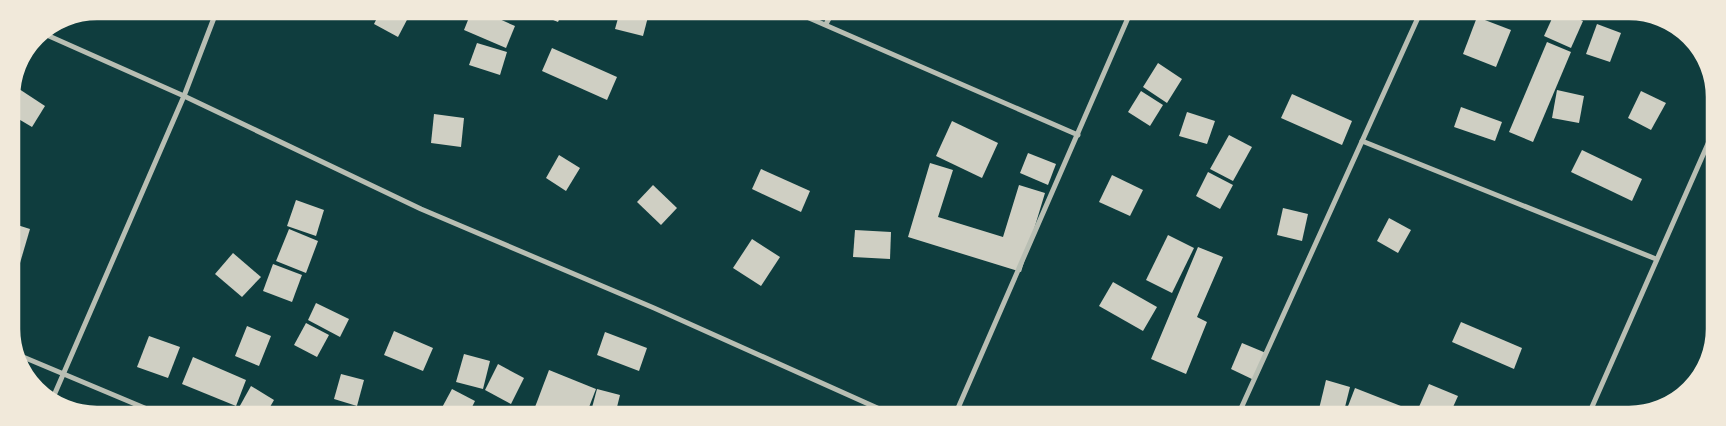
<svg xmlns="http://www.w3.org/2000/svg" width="1726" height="426" font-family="'Public Sans',sans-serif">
<rect width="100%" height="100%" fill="#0f3d3e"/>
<g fill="#cfcfc3">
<path d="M381 10H398L409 16 398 37 374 24Z"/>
<path d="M472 10H479L515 26 506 48 464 30Z"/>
<path d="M529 10 563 11 558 22Z"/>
<path d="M620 11H638L649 13 643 36 615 29Z"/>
<path d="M1555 12H1562L1583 21 1571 48 1544 36Z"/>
<path d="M1477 17 1511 30 1496 67 1463 54Z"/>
<path d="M1597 24 1621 33 1610 62 1586 54Z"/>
<path d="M1547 42 1571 52 1533 142 1509 132Z"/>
<path d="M477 43 507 52 500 75 469 65Z"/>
<path d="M552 48 617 77 607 100 542 71Z"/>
<path d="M1158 63 1182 79 1167 103 1143 87Z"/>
<path d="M13 85 45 106 32 127 10 114V91Z"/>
<path d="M1557 90 1584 96 1579 123 1552 118Z"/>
<path d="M1141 91 1163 105 1150 126 1128 112Z"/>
<path d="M1641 91 1666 103 1651 130 1628 118Z"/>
<path d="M1292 94 1352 121 1342 145 1281 118Z"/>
<path d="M1461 107 1502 122 1495 141 1454 127Z"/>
<path d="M1187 112 1215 121 1207 144 1179 136Z"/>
<path d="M434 114 464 118 461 147 431 143Z"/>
<path d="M952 121 998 143 982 178 936 156Z"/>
<path d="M1229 135 1252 147 1233 181 1210 169Z"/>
<path d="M1582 150 1642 179 1632 201 1571 172Z"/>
<path d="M1028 153 1056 164 1048 185 1020 173Z"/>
<path d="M559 155 580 168 566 191 546 178Z"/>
<path d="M930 163 953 170 938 217 1003 237 1019 185 1045 193 1021 272 908 237Z"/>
<path d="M761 169 810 191 801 212 752 189Z"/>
<path d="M1208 172 1233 185 1220 209 1196 196Z"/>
<path d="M1112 175 1143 190 1130 216 1099 202Z"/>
<path d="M653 185 677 208 661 225 637 202Z"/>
<path d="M296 200 324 210 316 236 287 226Z"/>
<path d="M1283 208 1308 214 1302 241 1277 235Z"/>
<path d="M1389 218 1411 230 1398 253 1377 241Z"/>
<path d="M11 223 30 229 15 280 11 279Z"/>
<path d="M289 229 318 241 306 273 276 261Z"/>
<path d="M855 230 891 232 890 259 853 257Z"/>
<path d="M1168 235 1194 248 1172 293 1146 280Z"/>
<path d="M752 239 780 257 761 286 733 268Z"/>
<path d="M1198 247 1223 257 1197 317 1207 322 1186 374 1151 359Z"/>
<path d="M233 253 261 277 242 297 215 274Z"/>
<path d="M273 264 302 275 292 302 263 291Z"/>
<path d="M1113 282 1157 307 1143 331 1099 306Z"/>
<path d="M316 303 349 319 340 337 308 320Z"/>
<path d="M1461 322 1522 348 1514 369 1452 342Z"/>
<path d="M306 323 329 335 317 357 294 345Z"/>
<path d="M247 326 271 336 259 366 235 356Z"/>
<path d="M394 331 433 348 423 371 384 355Z"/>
<path d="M605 332 647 348 639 371 597 355Z"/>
<path d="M149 336 180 347 168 378 137 367Z"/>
<path d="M1242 343 1266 353 1254 380 1231 369Z"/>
<path d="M464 354 490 361 483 389 456 382Z"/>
<path d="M193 357 246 380 236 406 182 384Z"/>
<path d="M498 364 524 378 511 404 485 390Z"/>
<path d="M549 370 596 389 586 415H532Z"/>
<path d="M341 374 364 380 357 406 334 399Z"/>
<path d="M1326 380 1350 387 1343 415 1319 409Z"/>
<path d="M1429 384 1458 396 1449 416H1415Z"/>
<path d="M251 386 274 400 266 414H243L237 411Z"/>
<path d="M1355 388 1411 410 1409 416 1345 414Z"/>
<path d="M452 389 475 401 468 415H438Z"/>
<path d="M597 389 620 395 615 415H590Z"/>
</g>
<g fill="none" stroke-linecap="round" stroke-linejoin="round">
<g stroke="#b8beb3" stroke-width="5">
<path d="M793 11 1078 135"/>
<path d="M826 24 833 11"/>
<path d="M40 32 184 96 421 209 654 308 893 415"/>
<path d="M1362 141 1656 259"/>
<path d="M16 354 159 414"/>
<path d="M52 400 184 96 217 10"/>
<path d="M955 415 1131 11"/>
<path d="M1238 415 1421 11"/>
<path d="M1588 416 1714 130"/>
</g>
</g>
<path d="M0 0H1726V426H0ZM97 19H1629A78 78 0 0 1 1707 97V329A78 78 0 0 1 1629 407H97A78 78 0 0 1 19 329V97A78 78 0 0 1 97 19Z" fill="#f1e9da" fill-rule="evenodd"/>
<path fill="none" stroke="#f1e9da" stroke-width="2.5" d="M97 19H1629A78 78 0 0 1 1707 97V329A78 78 0 0 1 1629 407H97A78 78 0 0 1 19 329V97A78 78 0 0 1 97 19Z"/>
</svg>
